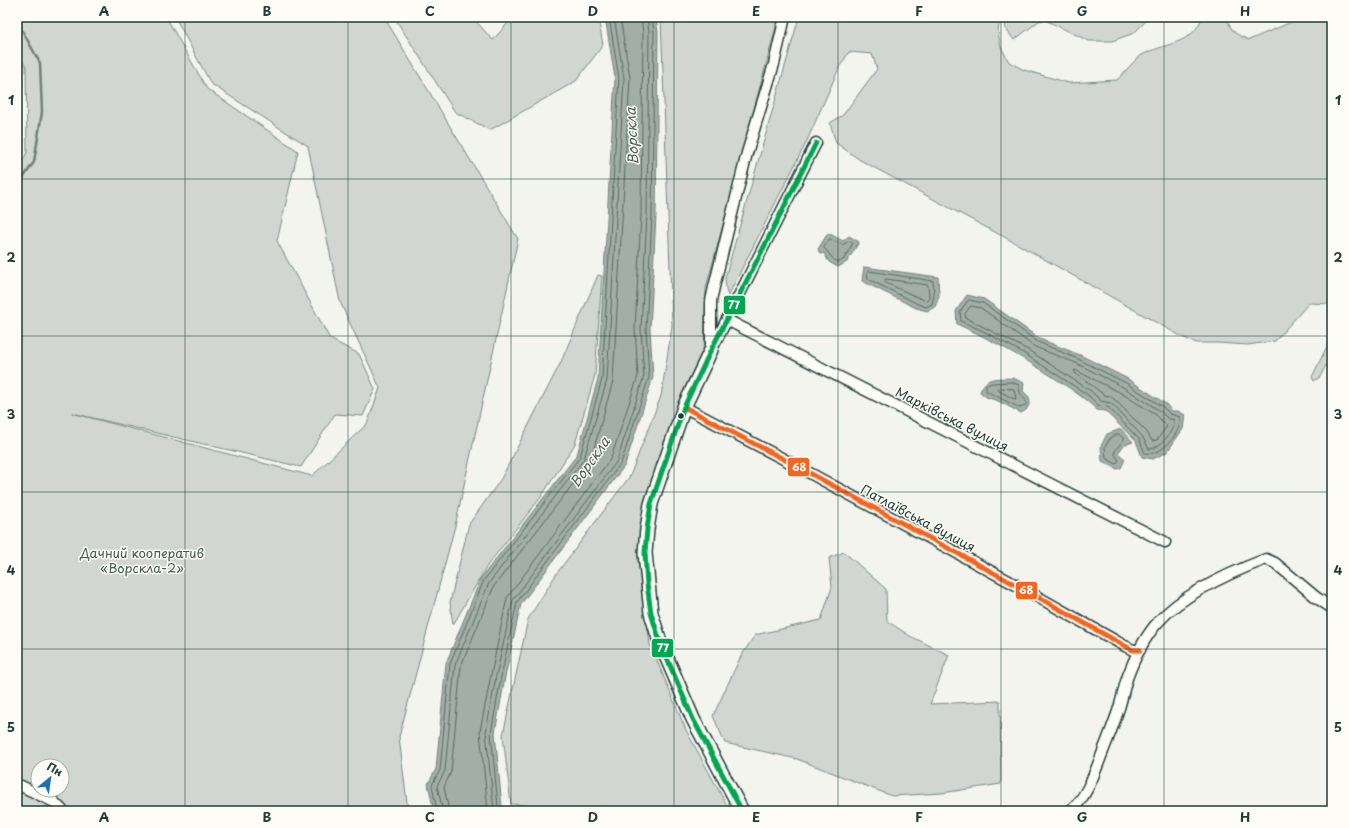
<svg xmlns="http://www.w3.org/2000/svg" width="1349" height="828" font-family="'Playpen Sans',sans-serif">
<rect width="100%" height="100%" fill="#f4f4ef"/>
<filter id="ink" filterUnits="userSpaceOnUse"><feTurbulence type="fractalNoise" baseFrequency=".025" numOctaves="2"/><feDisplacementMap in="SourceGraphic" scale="8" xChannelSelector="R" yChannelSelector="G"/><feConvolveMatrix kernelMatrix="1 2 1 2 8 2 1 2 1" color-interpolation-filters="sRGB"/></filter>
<g filter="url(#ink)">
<g fill="#d1d6d1" stroke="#788a82" fill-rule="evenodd">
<path d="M17 17H166L207 89 298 151 277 241 330 339 359 354 375 389 363 416 335 414 301 467 72 413 312 476 367 424 380 388 340 302 308 146 211 84 175 17H384L518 239 455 526 399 737 408 811H17V173L27 152 26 66 17 52ZM38 766H62V790H38Z"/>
<path d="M394 17H472L493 40 513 17H598L603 45 576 81 490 130 455 112Z"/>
<path d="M661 17H774L776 27 706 288 704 353 644 511 638 560 650 644 686 730 730 811H551L547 807 511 804 503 735 528 619 557 573 630 476 661 396 672 326Z"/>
<path d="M799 17H915L917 20 920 17H1000L998 32 1001 47 1009 62 1024 70 1069 83 1117 80C1124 73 1134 60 1142 55 1163 43 1194 45 1202 17H1227C1231 32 1235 34 1249 40L1303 17H1332V304L1309 303 1275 341 1248 345 1217 343H1197L1184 338 1019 245 860 160 836 143 830 123 843 115 877 69 872 54 849 52 839 68 806 143 728 296 726 289 725 278Z"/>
<path d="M1007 17H1154L1148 19 1134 33 1112 41H1089L1045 20 1039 21 1014 40 1005 28Z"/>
<path d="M17 63 19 66 18 147 17 151Z"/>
<path d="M598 275 602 276 595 375 575 444 541 497 487 566 453 625 450 602 469 524 501 479 560 364Z"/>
<path d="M1332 336V353L1320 377 1314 381 1312 377Z"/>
<path d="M844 552 886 589 887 621 910 636 949 655 930 704 1000 701 1001 784 942 793 892 796 797 759 725 743 713 716 740 658 755 635 821 620 832 587 829 558Z"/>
</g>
<g fill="#a3aea7" stroke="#6e8179">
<path d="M605 17H656L658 32 656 216 650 329 653 377 625 465 521 604 505 677 495 733 502 807 507 811H434L428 784 436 769 446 663 481 578 577 455 598 378 615 78Z"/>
<path d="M828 233 843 241 849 236 859 242 847 262 838 267 829 262 824 253 820 254 818 249Z"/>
<path d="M864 267 938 277 939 296 935 307 927 311 916 308 862 281Z"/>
<path d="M967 295 984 299 1040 339 1080 355 1128 379 1166 404 1172 411H1178L1185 415 1183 429 1167 452 1153 459 1142 457 1136 441 1105 411 1097 410C1084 397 1069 388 1053 377 1022 357 990 339 957 324L956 311Z"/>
<path d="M1013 378 1024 383 1023 391 1029 397 1030 403 1026 410 1021 413 998 401 986 397 980 392C986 375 998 379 1013 378Z"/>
<path d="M1121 429 1133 442 1124 445 1118 453 1125 459 1121 468 1117 469 1102 461 1101 446 1107 434Z"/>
</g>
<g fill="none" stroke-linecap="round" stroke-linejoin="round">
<g stroke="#546a62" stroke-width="1">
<path d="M830 239 842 245 849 241 853 243 844 259 839 262C831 260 830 253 824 248Z"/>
<path d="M869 271 933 281 934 295 932 304 926 307 918 304 868 279 867 273Z"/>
<path d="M886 279 928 285 929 295 928 300 926 301 886 283 885 281Z"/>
<path d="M969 300 983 303 1038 342 1078 359 1126 383 1163 407 1170 414 1180 417C1182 432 1162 457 1145 453L1139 439 1108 407 1099 406 1088 395 1025 354 985 332 961 321 960 312Z"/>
<path d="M971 306 981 308 1035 347 1076 363 1123 387 1160 411 1167 418 1174 420C1176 429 1159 450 1149 449L1142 436 1111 403 1101 401 1091 391 1028 350 966 318 965 314Z"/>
<path d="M1075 370 1121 393 1156 415 1167 426 1157 440 1152 441 1147 432 1115 400 1110 396 1104 395 1094 387 1075 373Z"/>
<path d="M992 383 1012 382 1019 385C1019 388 1019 390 1020 392 1022 398 1033 404 1020 408L986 391V386Z"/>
<path d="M1000 388 1014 389 1016 399H1014L999 391 998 389Z"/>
<path d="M1119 434 1124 439 1115 451V455L1119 460 1116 464 1106 458 1105 447 1110 438Z"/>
<path d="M437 811 432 785 440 770 450 664 484 580 580 457 602 379 619 78 609 17"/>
<path d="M443 811 437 786 445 771 455 665 489 583 584 459 607 380 624 78 614 17"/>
<path d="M449 811 444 787 451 772 461 666 494 586 590 462 613 381 630 78 620 17"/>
<path d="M488 811 480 731 491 675 507 598 611 458 638 376 635 329 641 215 643 33 641 17"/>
<path d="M494 811 486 732 496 676 513 600 617 461 644 376 641 329 647 215 649 32 647 17"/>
<path d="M500 811 498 807 491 733 501 677 517 602 621 463 649 377 646 329 652 215 654 32 652 17"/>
</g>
<path stroke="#6e8179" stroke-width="2.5" d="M17 21 40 63 42 112 34 162 17 187"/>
<g stroke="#1f3d34" stroke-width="13">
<g id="minor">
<path d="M727 320 1165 542"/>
<path d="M712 349 816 143"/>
<path d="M711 350V301L714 287 747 153 774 64 785 17"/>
<path d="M684 407 793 464 1029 592 1125 646 1133 650H1140"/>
<path d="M17 784 54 802 63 811"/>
<path d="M1070 811C1086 799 1095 772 1102 754 1108 738 1114 724 1119 708 1123 696 1124 685 1129 673 1136 655 1146 635 1159 621 1184 593 1232 572 1266 559L1275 563 1317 598 1332 608"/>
</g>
</g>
<g stroke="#1f3d34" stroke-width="16">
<path id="tertiary" d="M711 350 684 407 657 486 651 504 647 529 645 553 651 613 660 642 693 719 742 811"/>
</g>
<use href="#minor" stroke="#fdfcf7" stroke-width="10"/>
<use href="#tertiary" stroke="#fdfcf7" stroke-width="13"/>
<g stroke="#fdfcf7" stroke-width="8">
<path id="bus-1" d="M684 407 793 464 1029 592 1125 646 1133 650H1140"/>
</g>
<g stroke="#fdfcf7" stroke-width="8">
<path id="bus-2" d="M742 811 693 719 660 642 651 613 647 584 645 553 647 529 651 504 657 486 684 407 711 350 766 243 816 143"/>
</g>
<use href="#bus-1" stroke="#f26522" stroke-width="5"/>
<use href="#bus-2" stroke="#00a651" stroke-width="5"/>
</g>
</g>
<path fill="none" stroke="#1f3d34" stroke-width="1" stroke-opacity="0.55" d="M185 17V811M348 17V811M511 17V811M674 17V811M838 17V811M1001 17V811M1164 17V811M17 179H1332M17 336H1332M17 492H1332M17 649H1332"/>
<circle fill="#1f3d34" stroke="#fdfcf7" stroke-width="1.5" cx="681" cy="416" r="3.5"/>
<g text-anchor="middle" stroke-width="3" stroke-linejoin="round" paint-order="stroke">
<g font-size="13" fill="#1f3d34" stroke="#fdfcf7">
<text transform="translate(952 419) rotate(27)" y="5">Марківська вулиця</text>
<text transform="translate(918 518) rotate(28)" y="5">Патлаївська вулиця</text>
</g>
<g font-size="13" fill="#435c53" stroke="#fdfcf7">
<text x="142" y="558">Дачний кооператив<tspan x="142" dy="15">«Ворскла-2»</tspan></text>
</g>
<g font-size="14" font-style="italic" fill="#475f56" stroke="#fdfcf7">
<text transform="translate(632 136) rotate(-93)" y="5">Ворскла</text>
<text transform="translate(590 462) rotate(-55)" y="5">Ворскла</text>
</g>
</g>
<g stroke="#fdfcf7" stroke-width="1.5">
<rect x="723" y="295" width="23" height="20" rx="4" fill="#00a651"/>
<rect x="787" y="457" width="23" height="20" rx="4" fill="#f26522"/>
<rect x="1015" y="581" width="23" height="19" rx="4" fill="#f26522"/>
<rect x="651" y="638" width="23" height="20" rx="4" fill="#00a651"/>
</g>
<g font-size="11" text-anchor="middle" font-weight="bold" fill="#fff">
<text x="734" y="309">77</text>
<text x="799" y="471">68</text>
<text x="1026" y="594">68</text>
<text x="663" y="652">77</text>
</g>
<rect width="1349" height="828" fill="none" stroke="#fdfcf7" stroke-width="44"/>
<g transform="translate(50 778) rotate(29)"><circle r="19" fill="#fdfcf7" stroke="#a4b0a9"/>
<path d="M0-3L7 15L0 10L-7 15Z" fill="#1f6fb2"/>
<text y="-6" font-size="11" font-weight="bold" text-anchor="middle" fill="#1f3d34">Пн</text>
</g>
<rect x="22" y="22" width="1305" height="784" fill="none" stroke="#1f3d34" stroke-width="1.5"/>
<g font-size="13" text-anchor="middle" font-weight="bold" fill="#1f3d34">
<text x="104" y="16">A</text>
<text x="267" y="16">B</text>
<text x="430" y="16">C</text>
<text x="593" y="16">D</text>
<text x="756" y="16">E</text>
<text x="919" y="16">F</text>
<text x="1082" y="16">G</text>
<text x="1245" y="16">H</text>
<text x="11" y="105">1</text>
<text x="1338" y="105">1</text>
<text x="11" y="262">2</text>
<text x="1338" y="262">2</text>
<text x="11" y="419">3</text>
<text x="1338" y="419">3</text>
<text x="11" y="575">4</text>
<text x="1338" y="575">4</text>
<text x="11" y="732">5</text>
<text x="1338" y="732">5</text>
<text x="104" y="822">A</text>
<text x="267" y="822">B</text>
<text x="430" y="822">C</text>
<text x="593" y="822">D</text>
<text x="756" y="822">E</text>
<text x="919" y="822">F</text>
<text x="1082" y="822">G</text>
<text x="1245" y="822">H</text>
</g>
</svg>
